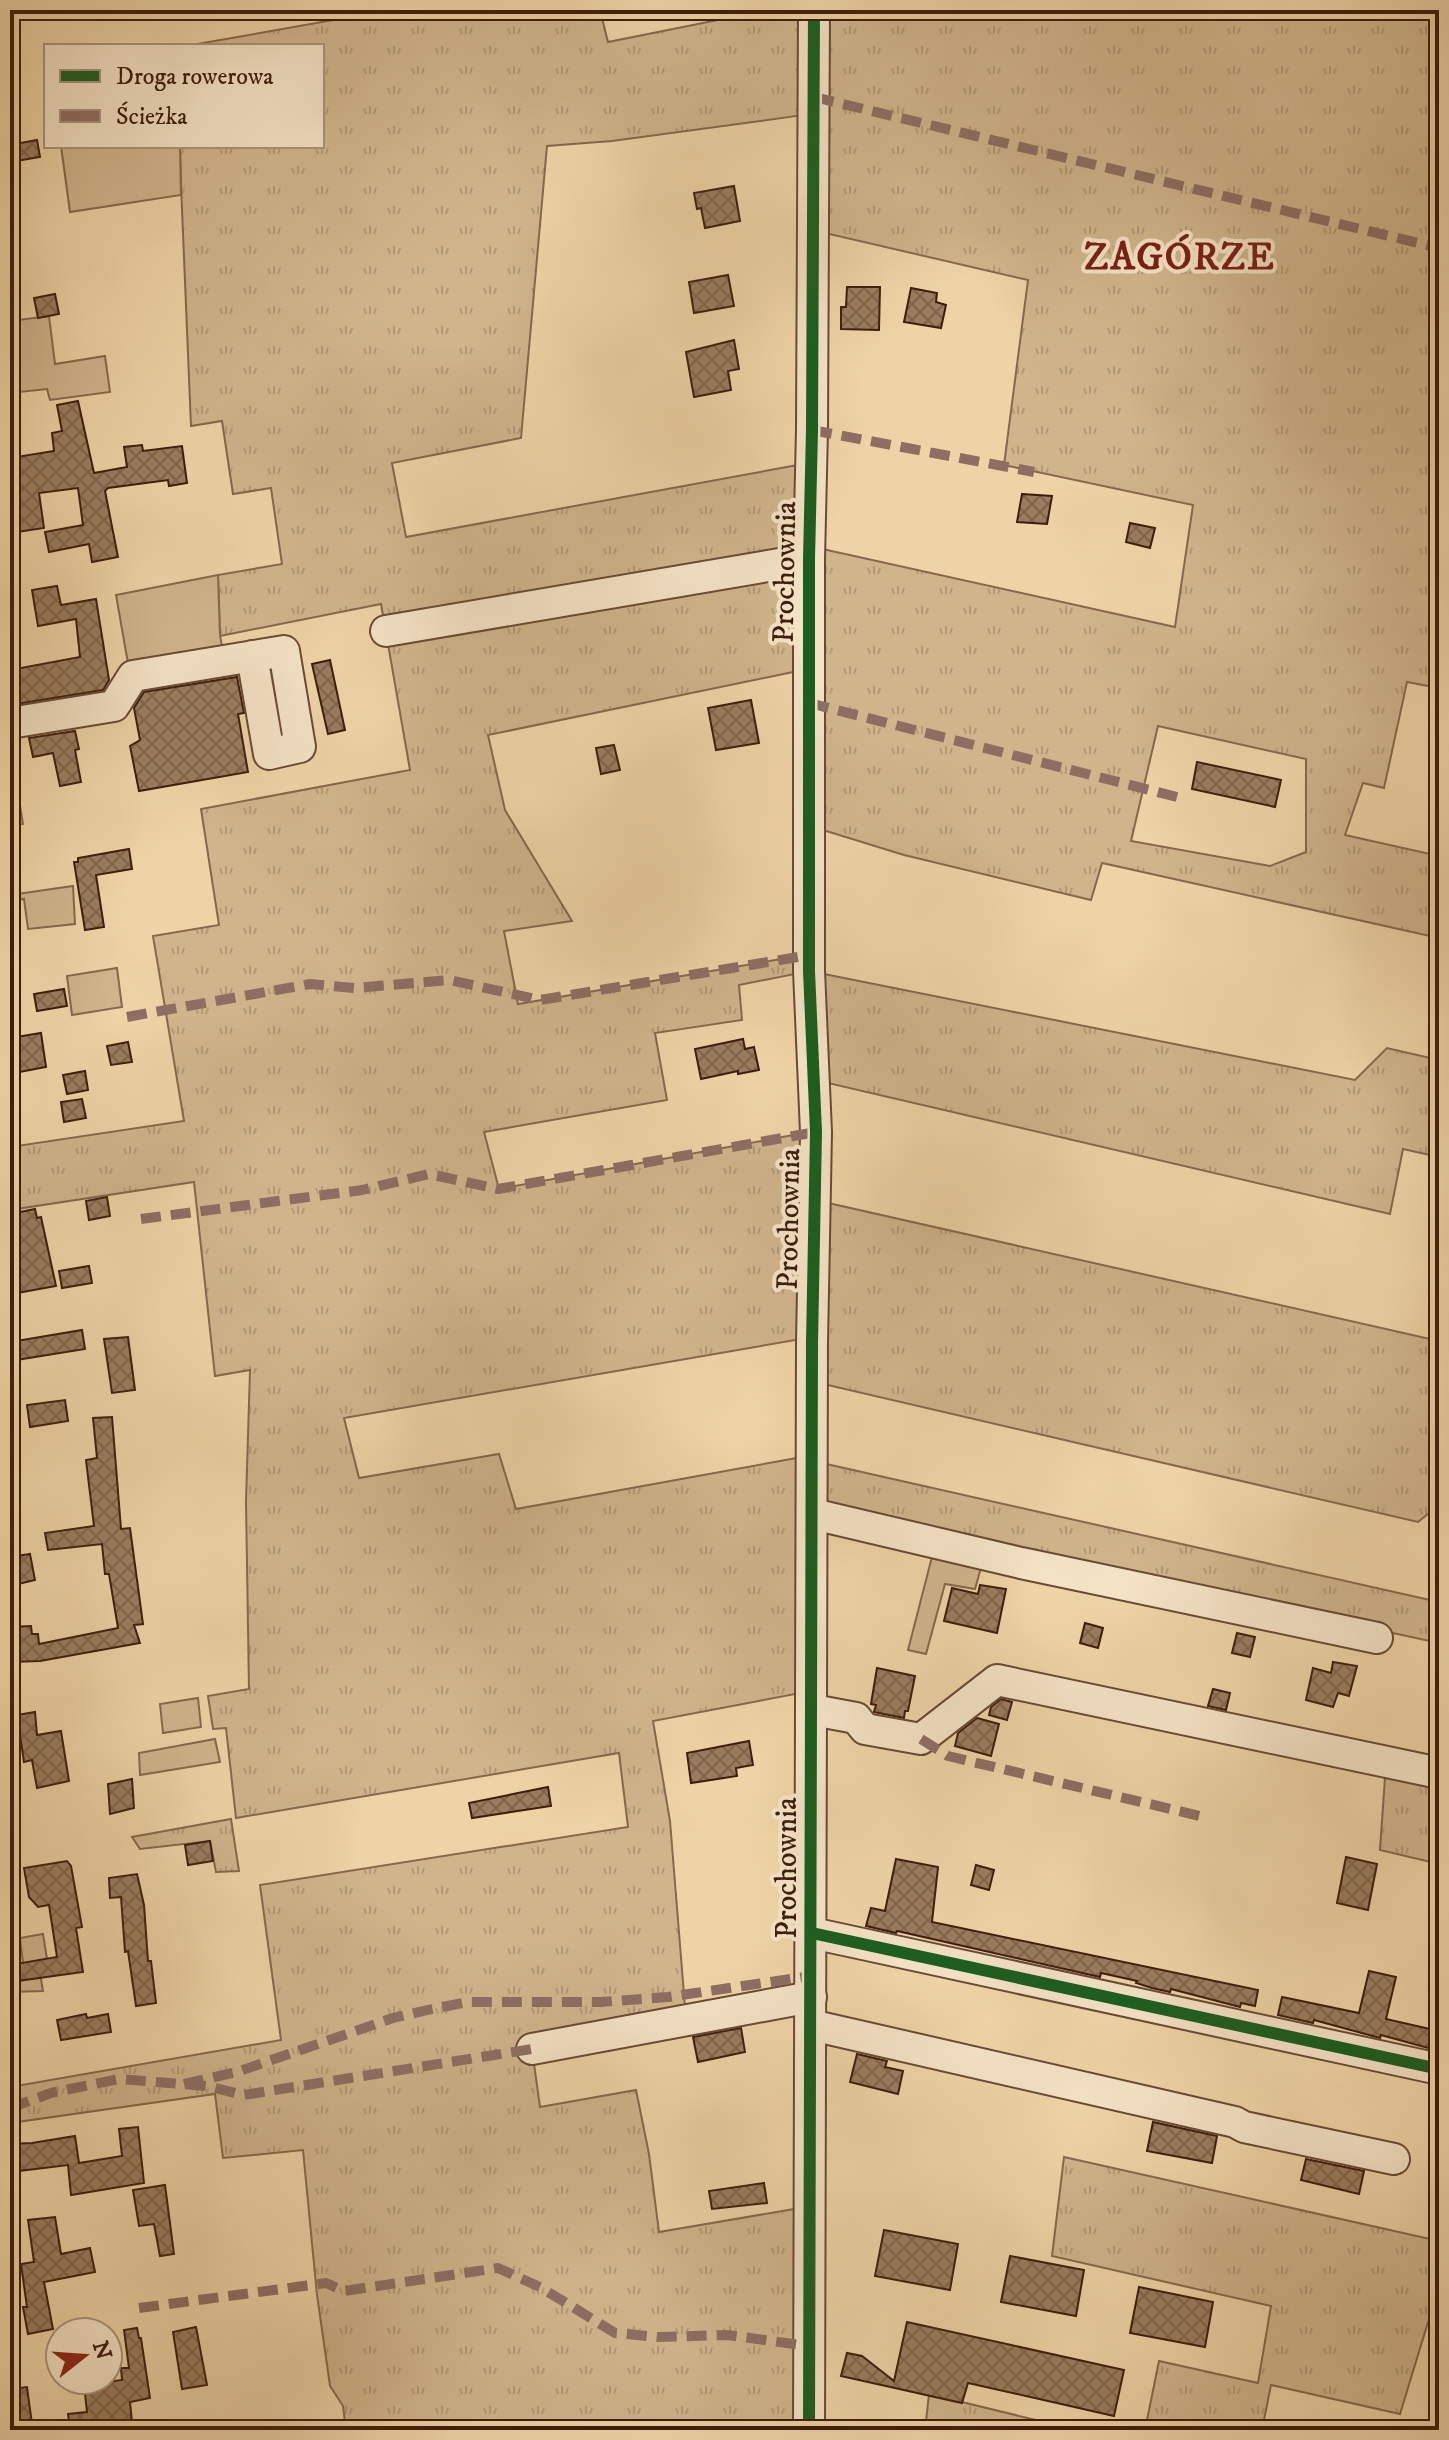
<svg xmlns="http://www.w3.org/2000/svg" width="1449" height="2440" font-family="'IM FELL DW Pica',serif">
<defs>
<pattern id="grass-tufts" width="24" height="20" patternUnits="userSpaceOnUse" patternTransform="scale(2)"><rect width="24" height="20" fill="#d0b48c"/><path d="M3 7l-1-3M5 7V3M7 7l1-3M15 17l-1-3M17 17v-4M19 17l1-3" fill="none" stroke="#b49a78"/></pattern>
<pattern id="building-cross-hatch" width="8" height="8" patternUnits="userSpaceOnUse" patternTransform="scale(2)"><rect width="8" height="8" fill="#9a7c5e"/><path d="M0 0l8 8M0 8l8-8" fill="none" stroke="#7f654c"/></pattern>
</defs>
<rect width="100%" height="100%" fill="#eed3a6"/>
<filter id="stains"><feTurbulence type="fractalNoise" baseFrequency=".0025" numOctaves="4"/><feColorMatrix values="0 0 0 0 .2 0 0 0 0 .09 0 0 0 0 .02 0 0 0 .5 -.17"/></filter>
<radialGradient id="worn" r=".72"><stop offset=".6" stop-color="#630" stop-opacity="0"/><stop offset="1" stop-color="#630" stop-opacity=".3"/></radialGradient>
<g fill="url(#grass-tufts)" stroke="#87684e" stroke-width="2" fill-rule="evenodd">
<path d="M390 10H600L608 42 768 10H804V115L612 141 547 146 521 438 392 463 406 537 803 464 798 671 488 735 505 810 572 921 504 931 518 1004 805 955V972L739 985 742 1020 655 1033 667 1100 484 1132 499 1189 810 1132 807 1338 344 1418 359 1478 499 1454 516 1509 808 1456 806 1692 653 1721 670 1821 685 2007 530 2035 540 2107 636 2090 649 2154 659 2232 800 2208 798 2430H346L343 2406 330 2386 317 2295 303 2150 223 2158 215 2094 10 2123V2087L281 2040 260 1885 628 1827 619 1753 236 1818 226 1728 213 1729 208 1696 249 1689 246 1502 250 1370 215 1376 194 1182 10 1210V1147L184 1121 153 936 219 925 201 809 410 770 381 604 220 636 218 575 282 564 271 488 233 494 222 421 191 426 181 185 180 146H322V46H186Z"/>
<path d="M814 10H1439V688L1407 682 1384 788 1363 783 1345 835 1439 856V938L1102 863 1091 900 904 855 810 826 809 546 1175 627 1193 505 1004 465 1028 280 812 230ZM1158 726 1306 759V852L1270 866 1131 841Z"/>
<path d="M809 971 1355 1080 1387 1048 1439 1060V1157L1403 1149 1390 1214 815 1080Z"/>
<path d="M815 1200 1439 1341V1505L1418 1522 819 1383Z"/>
<path d="M822 1463 1439 1602V1643L838 1513 822 1501Z"/>
<path d="M1386 1763 1439 1776V1864L1380 1850Z"/>
<path d="M231 1819 239 1871 216 1872 210 1841 140 1849 132 1837Z"/>
<path d="M1064 2157 1439 2241V2286L1400 2414 1271 2385 1262 2430H1145L1159 2361 1258 2383 1271 2306 1052 2256Z"/>
<path d="M929 2394 1077 2430H925Z"/>
</g>
<g fill="#d0b48c" stroke="#87684e" stroke-width="2">
<path d="M61 146H180L181 195 70 212Z"/>
<path d="M49 316 55 364 105 356 110 392 50 400 47 389 10 393V372L13 371 10 321Z"/>
<path d="M218 575 220 636 223 651 129 669 116 595Z"/>
<path d="M10 743 23 824 10 826Z"/>
<path d="M73 886 75 924 28 929 24 899 10 901V895Z"/>
<path d="M117 968 122 1007 72 1015 67 976Z"/>
<path d="M933 1553 982 1564 975 1589 945 1584 926 1654 908 1650Z"/>
<path d="M198 1698 201 1727 163 1733 160 1704Z"/>
<path d="M215 1739 220 1762 140 1775 139 1753Z"/>
<path d="M43 1934 47 1959 38 1961 43 1991 10 1992V1982L25 1980 20 1938Z"/>
<path d="M10 2225H14L15 2281 10 2282Z"/>
</g>
<g fill="url(#building-cross-hatch)" stroke="#3e1d0f" stroke-width="2">
<path d="M37 140 40 157 10 162V145Z"/>
<path d="M734 186 740 221 705 228 701 208 697 209 694 193Z"/>
<path d="M728 275 734 306 694 313 689 282Z"/>
<path d="M847 287H880L879 330 841 329V307H846Z"/>
<path d="M911 288 937 293 936 302 946 305 941 328 904 322Z"/>
<path d="M55 294 59 314 38 318 34 298Z"/>
<path d="M734 340 739 369 728 371 731 390 694 397 686 352Z"/>
<path d="M78 401 94 473 127 467 124 447 142 445 143 451 182 446 187 483 169 486 168 480 108 488 105 491 118 557 92 562 89 544 49 552 45 532 83 525 78 488 39 493 44 528 10 533V458L54 451 52 433 62 431 57 405Z"/>
<path d="M1022 494 1052 496 1047 524 1017 522Z"/>
<path d="M1130 523 1155 528 1150 548 1126 542Z"/>
<path d="M57 586 61 605 96 599 109 680 103 690 10 705V670L80 657 76 619 38 626 32 590Z"/>
<path d="M330 660 345 730 328 734 312 664Z"/>
<path d="M237 677 244 713 238 714 248 772 139 791 130 746 140 740 134 708 144 692Z"/>
<path d="M751 700 759 743 716 750 708 708Z"/>
<path d="M75 731 79 749 75 750 81 782 60 786 53 753 33 757 29 738Z"/>
<path d="M614 745 620 770 601 774 596 748Z"/>
<path d="M1197 762 1281 780 1275 807 1192 789Z"/>
<path d="M129 849 132 869 96 875 104 927 85 930 74 862H78V858Z"/>
<path d="M64 989 67 1006 37 1011 34 994Z"/>
<path d="M41 1033 46 1067 14 1073 10 1038Z"/>
<path d="M743 1039 745 1049 754 1047 759 1070 738 1074V1071L701 1079 695 1049Z"/>
<path d="M128 1042 132 1062 111 1065 107 1046Z"/>
<path d="M85 1071 88 1090 67 1094 63 1075Z"/>
<path d="M82 1099 86 1118 64 1122 61 1102Z"/>
<path d="M107 1197 110 1216 89 1220 86 1201Z"/>
<path d="M35 1209 37 1218 41 1217 56 1286 17 1293 10 1249V1214Z"/>
<path d="M89 1266 92 1283 62 1288 59 1271Z"/>
<path d="M82 1330 85 1349 10 1361V1342Z"/>
<path d="M128 1337 135 1390 112 1393 104 1339Z"/>
<path d="M65 1400 68 1421 30 1427 27 1405Z"/>
<path d="M112 1417 121 1529 130 1528 143 1624 134 1625 140 1643 40 1661 10 1662V1627L31 1626 32 1634H38L39 1644 118 1628 109 1574H105L102 1544 48 1550 45 1533 94 1526 86 1460 97 1458 93 1418Z"/>
<path d="M30 1554 35 1580 10 1586V1557Z"/>
<path d="M980 1585 1006 1589 997 1633 944 1621 952 1588 978 1594Z"/>
<path d="M1085 1623 1103 1628 1098 1648 1080 1643Z"/>
<path d="M1237 1633 1255 1637 1250 1657 1232 1653Z"/>
<path d="M1333 1662 1357 1666 1349 1696 1338 1693 1333 1707 1306 1700 1313 1668 1331 1673Z"/>
<path d="M877 1668 915 1676 908 1711H905L904 1718 874 1712 876 1705 871 1704Z"/>
<path d="M1213 1689 1230 1693 1226 1710 1208 1706Z"/>
<path d="M1001 1699 1012 1702 1007 1720 989 1715 991 1707Z"/>
<path d="M35 1712 37 1735 61 1731 69 1781 37 1788 32 1760 24 1762 17 1715Z"/>
<path d="M977 1718 999 1724 991 1756 955 1746 958 1733Z"/>
<path d="M749 1741 753 1765 736 1768 737 1776 691 1783 687 1753Z"/>
<path d="M132 1779 134 1808 110 1814 108 1784Z"/>
<path d="M548 1787 551 1806 472 1818 469 1803Z"/>
<path d="M210 1841 213 1861 188 1865 185 1845Z"/>
<path d="M1346 1857 1377 1864 1368 1910 1337 1903Z"/>
<path d="M896 1859 938 1867 932 1922 1258 1990 1255 2006 1241 2003 1240 2007 1171 1989 1170 1992 1152 1988 1136 1983 1137 1981 1101 1973 1100 1977 897 1931 896 1933 866 1926 871 1908 885 1911Z"/>
<path d="M67 1861 71 1866 82 1927 76 1928 83 1972 10 1982V1965L57 1957 49 1905 38 1907 29 1897 24 1868Z"/>
<path d="M976 1865 994 1870 989 1890 971 1885Z"/>
<path d="M137 1874 144 1905 148 1961H151L156 2003 136 2006 128 1951 125 1952 121 1897 110 1898 109 1878Z"/>
<path d="M1369 1971 1396 1977 1386 2019 1439 2031V2051L1381 2035 1380 2038 1314 2020 1313 2023 1278 2015 1282 1997 1359 2013Z"/>
<path d="M86 2014 87 2018 108 2014 111 2032 61 2040 57 2020Z"/>
<path d="M741 2028 745 2052 698 2062 693 2037Z"/>
<path d="M857 2054 887 2061 885 2067 903 2071 898 2094 850 2082Z"/>
<path d="M1153 2122 1217 2136 1212 2163 1147 2151Z"/>
<path d="M138 2127 144 2183 71 2195 68 2165 10 2172V2144L32 2143 75 2136 79 2163 122 2156 119 2129Z"/>
<path d="M1306 2159 1364 2171 1359 2194 1301 2180Z"/>
<path d="M764 2183 767 2203 712 2209 709 2191Z"/>
<path d="M165 2185 174 2254 160 2256 154 2224 139 2226 133 2190Z"/>
<path d="M55 2217 61 2254 90 2248 95 2272 44 2282 53 2329 28 2334 23 2307H27L21 2264 34 2262 28 2220Z"/>
<path d="M884 2230 958 2244 950 2290 875 2276Z"/>
<path d="M1010 2256 1084 2270 1076 2316 1001 2302Z"/>
<path d="M1139 2287 1213 2302 1205 2347 1130 2333Z"/>
<path d="M907 2322 1124 2370 1114 2416 968 2383 962 2403 841 2376 847 2353 862 2356 894 2381Z"/>
<path d="M196 2327 207 2385 182 2389 173 2332Z"/>
<path d="M137 2328 139 2338H141L150 2398 130 2402 132 2422 70 2430 68 2414 87 2412 84 2385 122 2380 121 2368H129L124 2330Z"/>
<path d="M27 2387 32 2424 10 2426V2389Z"/>
</g>
<g fill="none" stroke-linecap="round" stroke-linejoin="round">
<g stroke="#6a4a35" stroke-width="34">
<g id="minor">
<path d="M386 631 809 559"/>
<path d="M10 723 114 706 133 676 284 651 300 747 269 754 252 656"/>
<path d="M813 1514 1021 1563 1377 1638"/>
<path d="M813 1710 856 1718 865 1729 921 1739 997 1680 1439 1773"/>
<path d="M812 1933 1439 2069"/>
<path d="M811 2025 1235 2122 1244 2127 1394 2159"/>
<path d="M532 2049 811 1997"/>
<path d="M809 2430 812 1343 816 1132 809 971V559L812 430 814 10"/>
</g>
</g>
<use href="#minor" stroke="#f4e2c5" stroke-width="30"/>
<g stroke="#8d6e63" stroke-width="10" stroke-dasharray="20 10" stroke-linecap="butt">
<path d="M814 97 1439 248"/>
<path d="M812 430 1034 472"/>
<path d="M809 703 1177 797"/>
<path d="M127 1017 310 984 354 988 450 980 540 1000 810 955"/>
<path d="M141 1219 362 1190 429 1174 498 1189 816 1132"/>
<path d="M921 1739 948 1756 1204 1817"/>
<path d="M184 2084 237 2072 393 2018 432 2009 468 2002H600L668 1997 811 1976"/>
<path d="M10 2108 51 2093 119 2079 207 2086 244 2095 532 2049"/>
<path d="M139 2308 326 2283 344 2291 498 2268 540 2287 615 2333 658 2337 728 2335 808 2346"/>
</g>
<g stroke="#f4e2c5" stroke-width="17">
<g id="cycleway">
<path d="M812 1933 1439 2069"/>
<path d="M809 2430 812 1343 816 1132 809 971V559L812 430 814 10"/>
</g>
</g>
<use href="#cycleway" stroke="#1b5e20" stroke-width="12"/>
</g>
<g text-anchor="middle" stroke-width="8" stroke-linejoin="round" paint-order="stroke">
<g font-size="30" fill="#3e1d0f" stroke="#f4e2c5">
<text transform="translate(784 572) rotate(-89)" y="10">Prochownia</text>
<text transform="translate(788 1219) rotate(-89)" y="10">Prochownia</text>
<text transform="translate(786 1868) rotate(-90)" y="10">Prochownia</text>
</g>
<g font-size="38" font-weight="bold" letter-spacing="2" fill="#7a1f14" stroke="#f4e2c5">
<text x="1180" y="269">ZAGÓRZE</text>
</g>
</g>
<rect width="1449" height="2440" fill="none" stroke="#eed3a6" stroke-width="40"/>
<rect x="12" y="12" width="1425" height="2416" fill="none" stroke="#3e1d0f" stroke-width="4"/>
<rect x="20" y="20" width="1409" height="2400" fill="none" stroke="#3e1d0f" stroke-width="2"/>
<rect x="44" y="44" width="280" height="104" fill="#f4e2c5" stroke="#ab937c" stroke-width="2"/>
<rect x="60" y="70" width="40" height="12" fill="#1b5e20" stroke="#ab937c" stroke-width="2"/>
<text x="116" y="84" font-size="24" fill="#3e1d0f">Droga rowerowa</text>
<rect x="60" y="110" width="40" height="12" fill="#8d6e63" stroke="#ab937c" stroke-width="2"/>
<text x="116" y="124" font-size="24" fill="#3e1d0f">Ścieżka</text>
<g transform="translate(84 2356) rotate(73)"><circle r="38" fill="#f4e2c5" stroke="#ab937c" stroke-width="2"/>
<path d="M0-6L14 30L0 20L-14 30Z" fill="#8f2418"/>
<text y="-12" font-size="22" font-weight="bold" text-anchor="middle" fill="#3e1d0f">N</text>
</g>
<rect width="100%" height="100%" filter="url(#stains)"/>
<rect width="100%" height="100%" fill="url(#worn)"/>
</svg>
